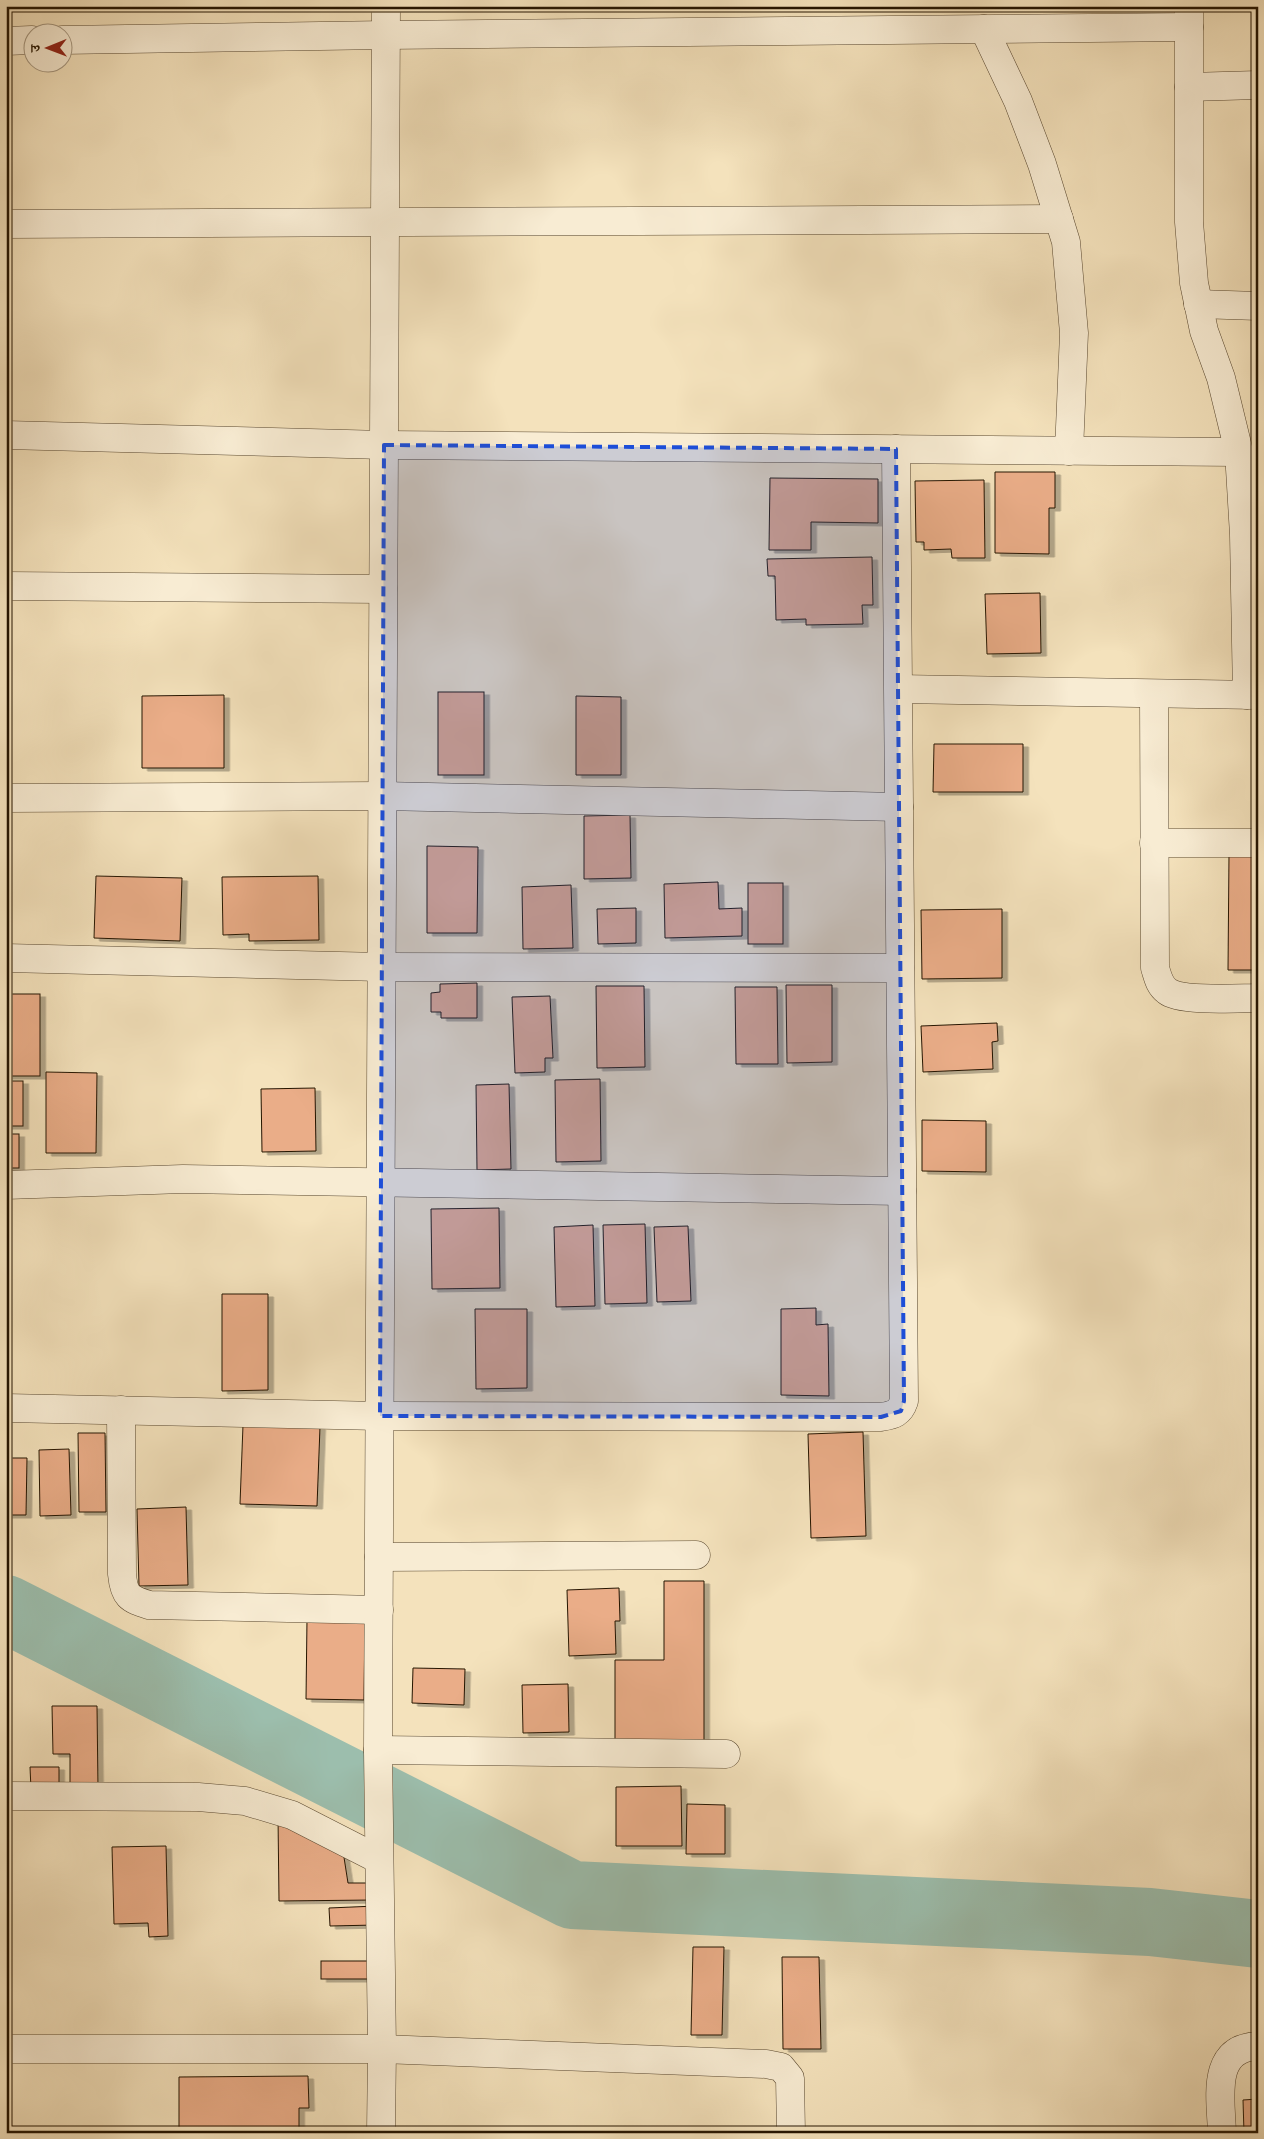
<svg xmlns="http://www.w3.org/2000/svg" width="1264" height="2139" font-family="'IM FELL French Canon','Noto Serif Devanagari',serif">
<defs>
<filter id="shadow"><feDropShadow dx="5.5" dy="3" stdDeviation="0" flood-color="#0004"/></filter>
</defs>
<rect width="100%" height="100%" fill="#f4e2bc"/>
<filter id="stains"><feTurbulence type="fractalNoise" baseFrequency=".004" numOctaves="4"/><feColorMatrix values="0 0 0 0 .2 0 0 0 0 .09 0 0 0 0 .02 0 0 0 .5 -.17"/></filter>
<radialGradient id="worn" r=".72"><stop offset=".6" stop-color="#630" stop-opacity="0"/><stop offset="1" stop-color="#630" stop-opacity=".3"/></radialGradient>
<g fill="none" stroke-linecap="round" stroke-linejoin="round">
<path stroke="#9cbead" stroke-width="68" d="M6 1609 572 1895 1150 1922 1258 1934"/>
</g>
<g fill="#eaad88" stroke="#251501" filter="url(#shadow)">
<path d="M995 472H1055V508H1049V554L995 553Z"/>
<path d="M770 478 878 479V523L811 522V550H769Z"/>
<path d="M984 480 985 558H952L951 549 924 550V542H916L915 481Z"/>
<path d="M872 557 873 605H862L863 624 806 625V619L776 620 775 576H768L767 559Z"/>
<path d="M1040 593 1041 653 987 654 985 594Z"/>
<rect x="438" y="692" width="46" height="83"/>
<path d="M224 695V768H142V696Z"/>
<path d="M576 696 621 697V775H576Z"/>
<path d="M934 744H1023V792H933Z"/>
<path d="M630 815 631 878 584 879V816Z"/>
<path d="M427 846 478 847 477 933H427Z"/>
<path d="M1229 854 1258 855V970H1228Z"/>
<path d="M96 876 182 878 180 941 94 938Z"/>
<path d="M318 876 319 940 249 941V934L223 935 222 877Z"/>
<path d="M718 882 719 909 742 908V936L665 938 664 884Z"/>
<rect x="748" y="883" width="35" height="61"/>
<path d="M571 885 573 948 523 949 522 887Z"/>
<path d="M636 908V943L598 944 597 909Z"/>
<path d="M1002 909V978L922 979 921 910Z"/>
<path d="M477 983V1018H441V1012H431V993L440 992V984Z"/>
<path d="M786 985H832V1062L787 1063Z"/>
<path d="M596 986H644L645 1067 597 1068Z"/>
<path d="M735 987H777L778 1064H736Z"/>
<rect x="6" y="994" width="34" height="82"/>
<path d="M550 996 553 1058H545V1072L515 1073 512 997Z"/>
<path d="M997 1023 998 1041 992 1042 993 1069 923 1072 921 1026Z"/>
<path d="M46 1072 97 1073 96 1153H46Z"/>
<path d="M600 1079 601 1161 556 1162 555 1080Z"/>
<rect x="6" y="1081" width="17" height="45"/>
<path d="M509 1084 511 1169 477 1170 476 1085Z"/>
<path d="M315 1088 316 1151 262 1152 261 1089Z"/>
<path d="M922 1120 986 1121V1172L922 1171Z"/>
<rect x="6" y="1134" width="13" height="34"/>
<path d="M499 1208 500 1288 432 1289 431 1209Z"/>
<path d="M645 1224 647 1303 605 1304 603 1225Z"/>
<path d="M593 1225 595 1306 556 1307 554 1227Z"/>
<path d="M688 1226 691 1301 657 1302 654 1227Z"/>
<path d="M222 1294H268V1390L222 1391Z"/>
<path d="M816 1308V1325L828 1324 829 1396 781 1395V1309Z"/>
<path d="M475 1309H527V1388L476 1389Z"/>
<path d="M243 1425 320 1427 317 1506 240 1504Z"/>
<path d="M863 1432 866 1536 811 1538 808 1434Z"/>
<path d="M78 1433H105L106 1512H79Z"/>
<path d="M69 1449 71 1515 40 1516 39 1450Z"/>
<path d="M6 1458H27L26 1515H6Z"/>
<path d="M186 1507 188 1585 139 1586 137 1509Z"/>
<path d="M664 1581H704V1743H615V1660H664Z"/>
<path d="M619 1588 620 1621H615L616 1654 569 1656 567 1590Z"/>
<path d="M307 1619H365L364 1700 306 1699Z"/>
<path d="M413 1668 465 1669 464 1705 412 1703Z"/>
<path d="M568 1684 569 1732 523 1733 522 1685Z"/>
<path d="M52 1706H97L98 1788 70 1789V1754H53Z"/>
<path d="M30 1767H59V1789H31Z"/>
<path d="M681 1786 682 1846H616V1787Z"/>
<path d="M687 1804 725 1805V1854H686Z"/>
<path d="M278 1817 343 1851 348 1883H372L373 1900 279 1901Z"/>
<path d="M166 1846 168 1936 149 1937 148 1923 114 1924 112 1847Z"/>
<path d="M376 1906V1925L330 1926 329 1908Z"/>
<path d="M693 1947H724L722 2035H691Z"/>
<path d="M782 1957H819L821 2049H783Z"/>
<rect x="321" y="1961" width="47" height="18"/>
<path d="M308 2076 309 2108H299V2133H179V2077Z"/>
<path d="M1258 2099V2133H1244L1243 2100Z"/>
</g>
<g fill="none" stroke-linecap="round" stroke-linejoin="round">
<g stroke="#594830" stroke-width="29">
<g id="minor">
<path d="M1189 6V222L1194 283 1204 331 1221 378 1239 452 1244 535 1247 695"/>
<path d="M984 29 1018 101 1042 164 1066 242 1074 333 1069 451"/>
<path d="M62 40 386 35 1189 27"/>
<path d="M6 41 32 40"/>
<path d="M1189 87 1258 85"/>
<path d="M6 224 1059 219"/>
<path d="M1198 304 1258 306"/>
<path d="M6 435 384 445 1239 452"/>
<path d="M6 586 383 589"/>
<path d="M899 689 1258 695"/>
<path d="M1154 694 1155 968C1158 977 1159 985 1167 991 1181 1002 1239 998 1258 998"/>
<path d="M6 798 382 796 899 807"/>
<path d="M1154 843H1258"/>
<path d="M6 958 382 967 900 968"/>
<path d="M6 1185 183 1179 902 1191"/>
<path d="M6 1408 380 1416 881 1417C894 1415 900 1413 904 1401L896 449"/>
<path d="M121 1410 122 1574C124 1596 129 1599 149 1605L379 1610"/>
<path d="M379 1557 696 1555"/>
<path d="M378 1750 726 1754"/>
<path d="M6 1796 198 1797 245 1801 292 1815 378 1859"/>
<path d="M6 2049H382L766 2064 781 2067 790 2078 791 2133"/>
<path d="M381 2133 382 2049 378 1750 386 6"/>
<path d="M1222 2133C1221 2099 1210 2048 1258 2046"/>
</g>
</g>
<use href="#minor" stroke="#f8ecd3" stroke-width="28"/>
</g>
<path fill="#1d4ed8" fill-opacity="0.2" stroke="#1d4ed8" stroke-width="4" stroke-dasharray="10 6" stroke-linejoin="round" d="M384 445 896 449 904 1401 901 1411 881 1417 380 1416Z"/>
<rect width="1264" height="2139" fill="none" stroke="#f4e2bc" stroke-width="25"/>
<rect x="8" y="8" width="1249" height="2124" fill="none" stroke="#251501" stroke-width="2.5"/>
<rect x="12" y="12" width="1239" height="2114" fill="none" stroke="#251501"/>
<g transform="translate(48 48) rotate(269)"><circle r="24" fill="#f8ecd3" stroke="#a4967f"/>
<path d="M0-4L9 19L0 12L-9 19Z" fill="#8f2418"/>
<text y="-8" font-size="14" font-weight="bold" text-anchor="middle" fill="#251501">उ</text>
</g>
<rect width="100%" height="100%" filter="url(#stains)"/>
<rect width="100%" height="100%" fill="url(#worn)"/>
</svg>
